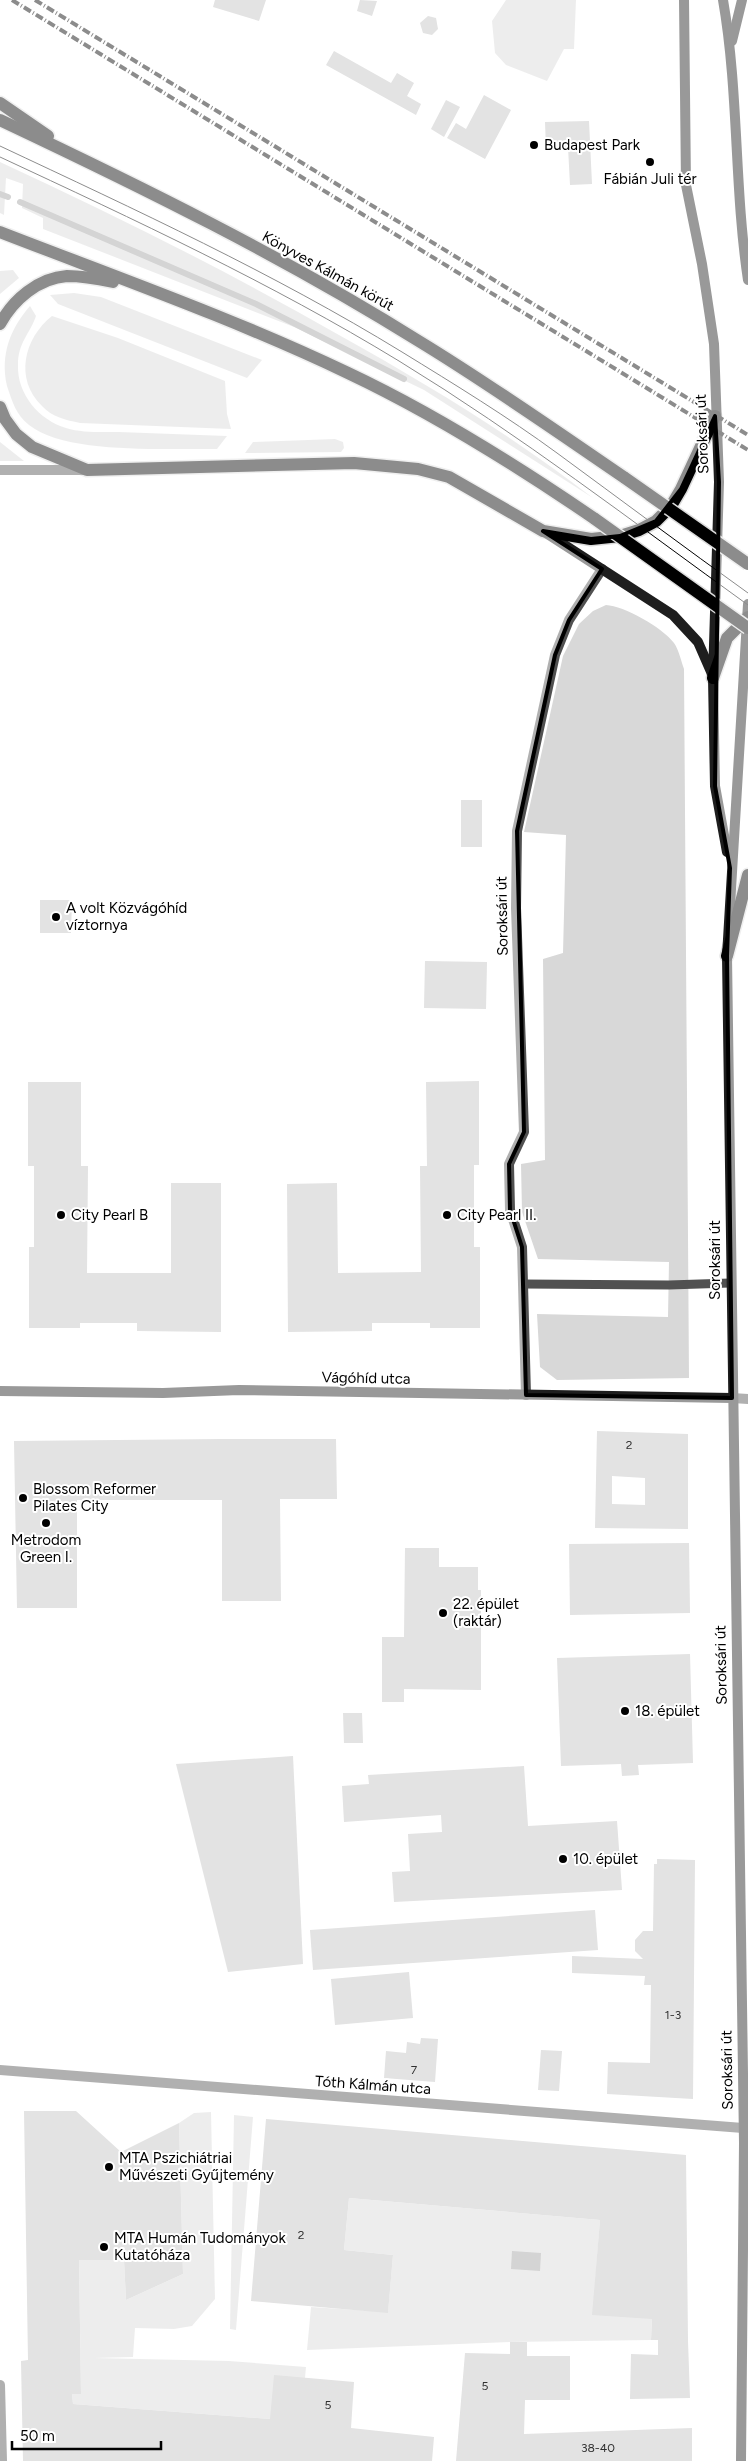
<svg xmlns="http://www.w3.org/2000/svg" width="748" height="2461" font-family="Figtree,sans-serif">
<rect width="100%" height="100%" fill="#fff"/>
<g fill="#d8d8d8">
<path d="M506 0H576L574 49H564L547 81 506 65 495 53 492 21Z"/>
<path d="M0 162C115 215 229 272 339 335 427 384 513 436 593 498L424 390 294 327 43 229V218L22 208 23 184 6 178 4 215 0 213Z"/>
<path d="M13 270 19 278 0 294V271Z"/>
<path d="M74 293 101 297 262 360 247 378 58 304 50 295Z"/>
<path d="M30 306 36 316C30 334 18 342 18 365 17 394 39 420 66 428 82 433 102 432 119 432 155 433 191 435 227 436L217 449C169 448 66 455 29 425 16 415 12 401 7 386 0 355 10 329 30 306Z"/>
<path d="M52 316 118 338 225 381 227 414 231 429 80 423C66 420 52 417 42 406 14 379 24 338 52 316Z"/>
<path d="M335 439 343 442 344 448 341 452 245 453 253 442Z"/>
<path d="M0 442 24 461H0Z"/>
<path d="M606 605C624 606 662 627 674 643 679 650 681 661 684 669L689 1378 557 1380 540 1367 537 1314 668 1317 669 1262 538 1259 522 1212 521 1164 545 1160 543 959 563 953 566 835 524 832 563 656 579 624 593 611Z"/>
<path d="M211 2112 215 2299 192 2326 174 2329 135 2328 133 2357 95 2358 229 2361 306 2367 305 2378 270 2419 73 2404 72 2394H81L79 2260H124L126 2300 183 2274 179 2123 194 2113Z"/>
<path d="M234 2115 253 2117 236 2330 230 2329Z"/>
<path d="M349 2198 600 2220 594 2297 652 2319 651 2340 510 2342 307 2350 311 2307 388 2312 393 2255 344 2250Z"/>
</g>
<path fill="#9f9f9f" d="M512 2251 541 2253 540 2271 511 2269Z"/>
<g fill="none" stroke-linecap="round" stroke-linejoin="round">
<g stroke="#9f9f9f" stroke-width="6">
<path d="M0 194 8 197"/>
<path d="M20 202 256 304 404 379"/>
</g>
</g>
<g fill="#c0c0c0" fill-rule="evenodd">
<path d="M215 0H266L259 21 213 7Z"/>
<path d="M360 0 377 1 372 16 357 11Z"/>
<path d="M428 16 436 18 438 29 432 35 423 33 420 23Z"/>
<path d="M334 51 391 83 397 73 414 83 407 96 421 104 416 115 326 65Z"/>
<path d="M484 95 511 110 485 159 447 138 456 123 466 129Z"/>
<path d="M446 100 460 107 444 137 431 129Z"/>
<path d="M589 121 592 184 570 185 568 147 546 148 545 122Z"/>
<rect x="461" y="800" width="21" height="47"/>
<path d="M40 900H72L71 933H40Z"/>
<path d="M425 961 487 962 486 1009 424 1008Z"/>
<path d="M479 1081V1165H474V1247H480V1328H430V1323H372V1331L288 1332 287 1184 337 1183 338 1273 421 1272 420 1166H427L426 1082Z"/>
<path d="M28 1082H81V1166H88L87 1273H171V1183H221V1332L137 1331V1323H80V1328H29V1247H34V1166H28Z"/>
<path d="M597 1431 688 1434V1529L595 1528ZM612 1476 645 1478V1505L612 1504Z"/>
<path d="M222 1439H336L337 1499H280L281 1601H222V1500H77V1608H17L14 1441Z"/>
<path d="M689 1543 690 1613 570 1615 569 1544Z"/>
<path d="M405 1548H439V1567H478V1590H481V1690L404 1689V1702H382V1637H404Z"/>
<path d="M690 1654 693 1763 638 1765 639 1775 622 1776 621 1764 561 1766 557 1658Z"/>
<path d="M343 1713H362L363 1743H344Z"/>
<path d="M293 1756 303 1964 228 1972 176 1764Z"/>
<path d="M524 1766 528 1826 617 1821 622 1890 394 1902 392 1872 410 1871 408 1834 442 1832 441 1815 344 1822 342 1786 369 1784 368 1775Z"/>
<path d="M657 1859 695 1860 693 2099 607 2094 608 2062 650 2063 651 1985H644L645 1976 572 1973V1956L643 1959 635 1951V1940L643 1931H653L654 1864H657Z"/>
<path d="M595 1910 598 1950 313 1970 310 1930Z"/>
<path d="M409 1972 413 2018 335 2025 331 1979Z"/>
<path d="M421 2038 438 2039 435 2082 384 2078 386 2051 406 2053 407 2042 420 2044Z"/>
<path d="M541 2050 562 2051 559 2091 538 2090Z"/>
<path d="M24 2111H76L121 2152 179 2123 183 2274 126 2300 124 2260H79L81 2394H72L73 2404 270 2419 274 2375 354 2382 351 2428 434 2437 432 2461H23L21 2361 28 2360Z"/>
<path d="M266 2119 686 2155 688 2341 690 2398 630 2399 631 2354 658 2355V2340H651L652 2319 592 2315 600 2220 349 2198 344 2250 393 2255 388 2313 251 2301Z"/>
<path d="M510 2342H527V2356H570V2400H525L524 2434 692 2428V2461H456L465 2353 510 2354Z"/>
</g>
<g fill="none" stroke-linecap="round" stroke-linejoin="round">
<g stroke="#dbdbdb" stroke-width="15">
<g id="primary">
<path d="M0 103 48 136"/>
<path d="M0 120C142 187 284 257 417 340 488 383 556 431 625 478"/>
<path d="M0 232C116 277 235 319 348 373 435 414 516 465 595 519"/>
<path d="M0 324C13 300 38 278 67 276 82 276 99 279 113 282"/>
<path d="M0 407 5 419 16 434 32 447 87 470 354 463 418 469 449 477 543 531 591 539 620 536 639 530 656 521 671 506 681 489 715 416"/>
<path d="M713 678 727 638 748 617"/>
<path d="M727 956 748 875"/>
</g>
</g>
<path stroke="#515151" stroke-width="9" d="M523 1284 669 1285 730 1283"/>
<g stroke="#515151" stroke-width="10">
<path d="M0 470H84"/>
<path d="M526 1395 522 1247 510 1210 509 1164 524 1132 516 908 517 831 555 655 569 620 602 569"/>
<path d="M732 1398 748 1399"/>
<path d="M0 2070 743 2128"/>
<path d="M0 2385 2 2461"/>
</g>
<g stroke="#1e1e1e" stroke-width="10">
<path d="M684 0 686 185 702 264 714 344 719 482 713 678 715 786 727 852"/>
<path d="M723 0C739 92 734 187 748 280"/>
<path d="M732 41 742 0"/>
<path d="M546 533 673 615 698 642 712 674"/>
<path d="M0 1391 163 1393 239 1390 732 1398"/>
<path d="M741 2461 744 2143 727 956 748 604"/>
</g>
<use href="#primary" stroke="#000" stroke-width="12"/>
<g stroke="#000" stroke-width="1">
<path d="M0 146C136 210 273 273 402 352 454 384 508 417 557 453 621 500 684 547 748 593"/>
<path d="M0 157C135 220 271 283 399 361 520 435 633 522 748 605"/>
</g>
<g stroke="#000" stroke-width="4" stroke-dasharray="8 2.5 1 2.5" stroke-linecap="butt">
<path d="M12 0 748 450"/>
<path d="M35 0 748 435"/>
</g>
<g stroke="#dbdbdb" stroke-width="15" stroke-linecap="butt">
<g id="primary-bridge">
<path d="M625 478 748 564"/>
<path d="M595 519 748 628"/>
</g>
</g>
<use href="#primary-bridge" stroke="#000" stroke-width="12"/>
</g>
<path d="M0 0H748V2461H0ZM715 416 719 482 715 786 730 868 727 956 732 1398 526 1395 522 1247 510 1210 509 1164 524 1132 517 831 555 655 569 620 602 569 543 531 591 539 620 536 656 521 681 489Z" fill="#fff" fill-opacity=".55" fill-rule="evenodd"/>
<path fill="none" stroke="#000" stroke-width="4" stroke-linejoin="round" d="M715 416 719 482 715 786 730 868 727 956 732 1398 526 1395 522 1247 510 1210 509 1164 524 1132 517 831 555 655 569 620 602 569 543 531 591 539 620 536 656 521 681 489Z"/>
<g fill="#000" stroke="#fff" stroke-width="2">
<circle cx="534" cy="145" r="5"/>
<circle cx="650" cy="162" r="5"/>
<circle cx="56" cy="917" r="5"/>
<circle cx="61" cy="1215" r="5"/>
<circle cx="447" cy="1215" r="5"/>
<circle cx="23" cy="1498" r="5"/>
<circle cx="46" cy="1523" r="5"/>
<circle cx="443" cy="1613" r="5"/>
<circle cx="625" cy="1711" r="5"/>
<circle cx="563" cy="1859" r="5"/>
<circle cx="109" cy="2167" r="5"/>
<circle cx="104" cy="2247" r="5"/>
</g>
<g text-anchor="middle" stroke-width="4" stroke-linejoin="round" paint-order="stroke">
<g font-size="12" fill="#303030">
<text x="629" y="1449">2</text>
<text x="673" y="2019">1-3</text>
<text x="414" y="2074">7</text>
<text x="301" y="2239">2</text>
<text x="485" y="2390">5</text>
<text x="328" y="2409">5</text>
<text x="598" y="2452">38-40</text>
</g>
<g font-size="15" fill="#000" stroke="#fff" text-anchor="start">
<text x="544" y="150">Budapest Park</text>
<text x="650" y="184" text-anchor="middle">Fábián Juli tér</text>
<text x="66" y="913">A volt Közvágóhíd<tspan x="66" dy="17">víztornya</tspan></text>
<text x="71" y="1220">City Pearl B</text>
<text x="457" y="1220">City Pearl II.</text>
<text x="33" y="1494">Blossom Reformer<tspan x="33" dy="17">Pilates City</tspan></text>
<text x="46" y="1545" text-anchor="middle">Metrodom<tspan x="46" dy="17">Green I.</tspan></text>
<text x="453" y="1609">22. épület<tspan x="453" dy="17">(raktár)</tspan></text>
<text x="635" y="1716">18. épület</text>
<text x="573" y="1864">10. épület</text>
<text x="119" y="2163">MTA Pszichiátriai<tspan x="119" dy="17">Művészeti Gyűjtemény</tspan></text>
<text x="114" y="2243">MTA Humán Tudományok<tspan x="114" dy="17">Kutatóháza</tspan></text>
</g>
<g font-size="15" fill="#000" stroke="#fff">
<text transform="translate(328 271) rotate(29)" y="5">Könyves Kálmán körút</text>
<text transform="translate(702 434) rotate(-92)" y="5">Soroksári út</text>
<text transform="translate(502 916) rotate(-91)" y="5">Soroksári út</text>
<text transform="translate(715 1260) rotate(-90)" y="5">Soroksári út</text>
<text transform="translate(366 1378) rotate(1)" y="5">Vágóhíd utca</text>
<text transform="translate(721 1665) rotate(-91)" y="5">Soroksári út</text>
<text transform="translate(727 2070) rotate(-91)" y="5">Soroksári út</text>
<text transform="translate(373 2085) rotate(4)" y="5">Tóth Kálmán utca</text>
</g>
</g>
<path d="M12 2441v8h149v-8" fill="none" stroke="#000000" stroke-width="2.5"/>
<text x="20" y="2441" font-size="15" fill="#000000" stroke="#ffffff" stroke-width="4" paint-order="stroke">50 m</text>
</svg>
